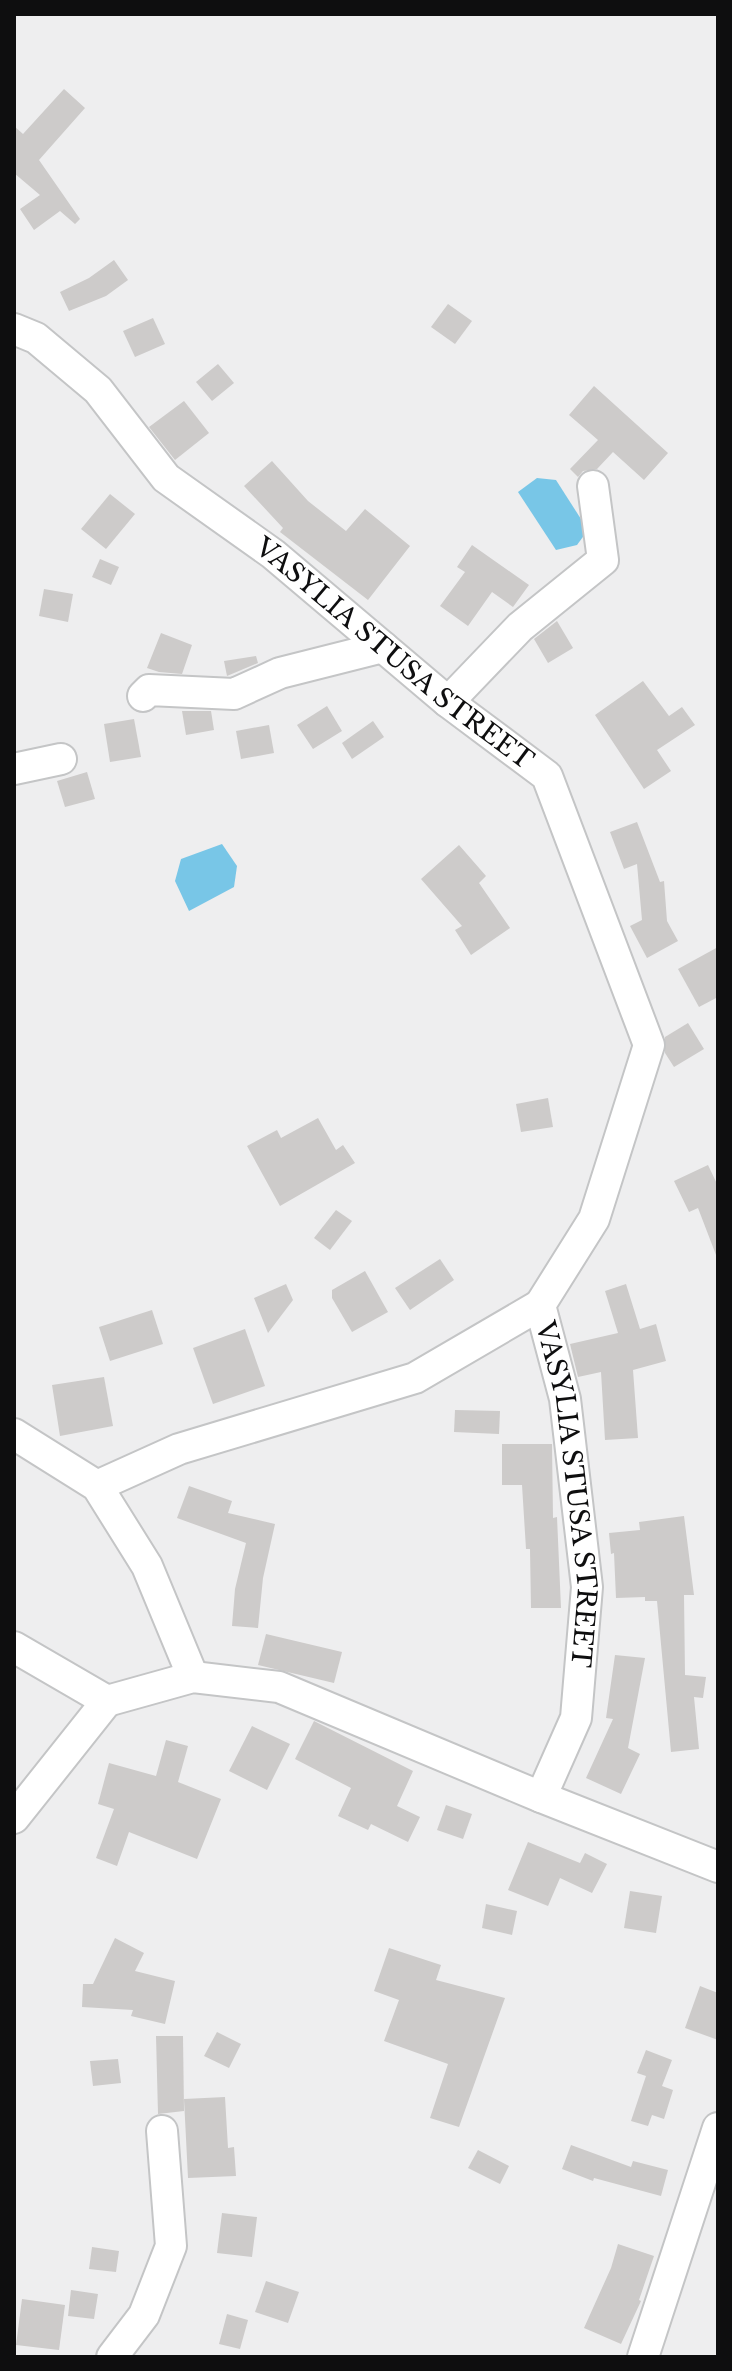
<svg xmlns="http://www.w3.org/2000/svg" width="732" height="2371" font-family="'Libre Baskerville',serif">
<rect width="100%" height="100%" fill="#eeeeef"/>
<g fill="#78c6e7">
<path d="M537 478 556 480 588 530 577 545 556 550 518 492Z"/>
<path d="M222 844 237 866 234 887 189 911 175 881 181 859Z"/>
</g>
<g fill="#cdcbca">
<path d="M64 89 85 108 39 160 80 219 75 224 60 211 34 230 20 209 40 195 14 173V126L23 134Z"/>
<path d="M114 260 128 280 106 296 69 311 60 292 89 278Z"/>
<path d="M448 304 472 321 455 344 431 327Z"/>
<path d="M153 318 165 344 135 357 123 331Z"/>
<path d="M218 364 234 383 212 401 196 382Z"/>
<path d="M594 386 668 453 644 480 613 452 597 469 583 471 578 477 570 469 598 440 569 415Z"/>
<path d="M184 401 209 433 175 460 149 427Z"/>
<path d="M272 461 308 501 346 531 365 509 410 546 368 600 280 532 283 528 244 486Z"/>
<path d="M110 494 135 514 106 549 81 529Z"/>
<path d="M472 545 529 585 513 607 492 592 468 626 440 606 465 572 457 567Z"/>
<path d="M100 559 119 567 111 585 92 577Z"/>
<path d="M44 589 73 594 68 622 39 616Z"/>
<path d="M557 621 573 648 548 663 534 639Z"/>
<path d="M161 633 192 645 182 674 159 672 147 668Z"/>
<path d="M256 656 258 663 227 676 224 661Z"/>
<path d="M643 681 669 716 682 707 695 725 657 750 671 771 644 789 595 715Z"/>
<path d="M327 706 342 731 313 749 297 725Z"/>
<path d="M182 711H211L214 730 186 735Z"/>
<path d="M134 719 141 757 110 762 104 724Z"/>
<path d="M373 721 384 737 352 759 342 743Z"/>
<path d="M269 725 274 753 241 759 236 731Z"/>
<path d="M87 772 95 799 65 807 57 781Z"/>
<path d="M637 822 660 882 664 881 667 921 678 941 647 958 630 926 642 920 637 864 624 869 610 832Z"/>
<path d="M459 845 486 876 479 883 510 928 471 955 455 930 462 926 421 879Z"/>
<path d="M718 947V997L699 1007 678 969Z"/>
<path d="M688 1023 704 1049 674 1067 665 1053V1037Z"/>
<path d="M548 1098 553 1127 521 1132 516 1104Z"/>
<path d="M318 1118 336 1150 343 1145 355 1163 280 1206 247 1146 277 1130 281 1138Z"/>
<path d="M708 1165 718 1186V1255H716L698 1208 689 1212 674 1181Z"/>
<path d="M336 1210 352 1221 330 1250 314 1238Z"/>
<path d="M440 1259 454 1280 410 1310 395 1288Z"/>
<path d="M365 1271 388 1312 352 1332 332 1298V1290Z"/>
<path d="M286 1284 293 1300 268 1333 254 1298Z"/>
<path d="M626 1284 640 1329 656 1324 666 1361 633 1370 638 1438 605 1440 601 1372 578 1377 570 1344 618 1333 605 1291Z"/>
<path d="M152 1310 163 1344 110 1361 99 1327Z"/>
<path d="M245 1329 265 1386 213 1404 193 1348Z"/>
<path d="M104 1377 113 1426 60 1436 52 1385Z"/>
<path d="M455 1410 500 1411 499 1434 454 1432Z"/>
<path d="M502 1444H552L553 1518 557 1517 561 1608H531L530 1549H526L522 1485H502Z"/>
<path d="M189 1486 232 1501 228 1513 275 1524 263 1578 258 1628 232 1626 235 1589 246 1543 177 1518Z"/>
<path d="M684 1516 694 1595H684L685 1675 706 1677 703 1698 694 1697 699 1749 671 1752 657 1601H645V1597L616 1598 614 1553 611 1554 609 1533 640 1530 639 1522Z"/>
<path d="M266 1634 342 1652 334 1683 258 1665Z"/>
<path d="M615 1655 645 1658 628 1748 640 1754 621 1794 586 1778 613 1719 606 1718Z"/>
<path d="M314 1721 413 1771 397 1806 420 1817 408 1842 371 1824 368 1830 338 1816 351 1788 295 1759Z"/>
<path d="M252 1726 290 1744 267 1790 229 1771Z"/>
<path d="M166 1740 188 1746 178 1782 221 1799 197 1859 129 1832 117 1866 96 1858 114 1809 98 1804 109 1763 156 1776Z"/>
<path d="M446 1805 472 1814 463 1839 437 1830Z"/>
<path d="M528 1842 580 1863 585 1853 607 1864 592 1893 560 1878 548 1906 508 1890Z"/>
<path d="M630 1891 662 1896 656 1933 624 1928Z"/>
<path d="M486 1904 517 1911 512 1935 482 1928Z"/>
<path d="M115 1938 144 1953 135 1971 175 1981 165 2024 131 2016 133 2010 82 2007 83 1984H93Z"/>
<path d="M389 1948 441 1965 436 1980 505 1998 459 2127 430 2118 448 2064 384 2041 399 2000 374 1991Z"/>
<path d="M700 1986 718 1993V2040L685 2028Z"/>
<path d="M217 2032 241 2044 229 2068 204 2056Z"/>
<path d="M156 2036H183L184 2111 158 2114Z"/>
<path d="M646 2050 672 2060 662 2086 673 2090 664 2119 652 2115 648 2126 631 2121 646 2076 637 2073Z"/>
<path d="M118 2059 121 2083 93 2086 90 2061Z"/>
<path d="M225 2097 228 2148 234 2147 236 2176 188 2178 184 2099Z"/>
<path d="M571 2145 631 2167 633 2161 668 2170 661 2196 594 2178 593 2181 562 2169Z"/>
<path d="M478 2150 509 2166 500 2184 468 2168Z"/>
<path d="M222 2213 257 2217 252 2257 217 2253Z"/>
<path d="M618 2244 654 2256 639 2300 641 2301 621 2344 584 2328 611 2268Z"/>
<path d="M92 2247 119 2251 116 2272 89 2269Z"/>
<path d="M266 2281 299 2292 288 2323 255 2312Z"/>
<path d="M71 2290 98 2294 94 2319 68 2316Z"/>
<path d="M22 2299 65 2305 59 2350 16 2345Z"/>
<path d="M227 2314 248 2320 240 2349 219 2344Z"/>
</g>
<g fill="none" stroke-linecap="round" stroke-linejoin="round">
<g stroke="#c4c5c6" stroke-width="34">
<g id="street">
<path id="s1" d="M14 329 36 338 98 390 166 478 273 554 448 702 547 776 649 1045 594 1219 540 1305 565 1399 587 1587 576 1718 541 1797"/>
<path d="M143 696 149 690 234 694 280 673 383 647"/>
<path d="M448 702 520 627 603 560 593 486"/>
<path d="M14 769 61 759"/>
<path d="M14 1434 97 1486 147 1566 193 1677"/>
<path d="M97 1486 179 1449 415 1378 540 1305"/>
<path d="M14 1647 107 1701 193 1677 279 1687 541 1797 718 1867"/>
<path d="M14 1818 107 1701"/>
<path d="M112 2357 144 2315 171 2246 162 2131"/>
<path d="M643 2357 718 2128"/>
</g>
</g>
<use href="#street" stroke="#fff" stroke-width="30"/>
</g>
<g text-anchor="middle" stroke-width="7" stroke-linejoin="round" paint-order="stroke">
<g font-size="26" fill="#0e0e0f" stroke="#fff">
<text dy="9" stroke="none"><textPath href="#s1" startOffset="504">VASYLIA STUSA STREET</textPath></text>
<text dy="9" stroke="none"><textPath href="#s1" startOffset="1464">VASYLIA STUSA STREET</textPath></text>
</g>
</g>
<rect width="732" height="2371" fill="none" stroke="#0e0e0f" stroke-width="32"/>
</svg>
